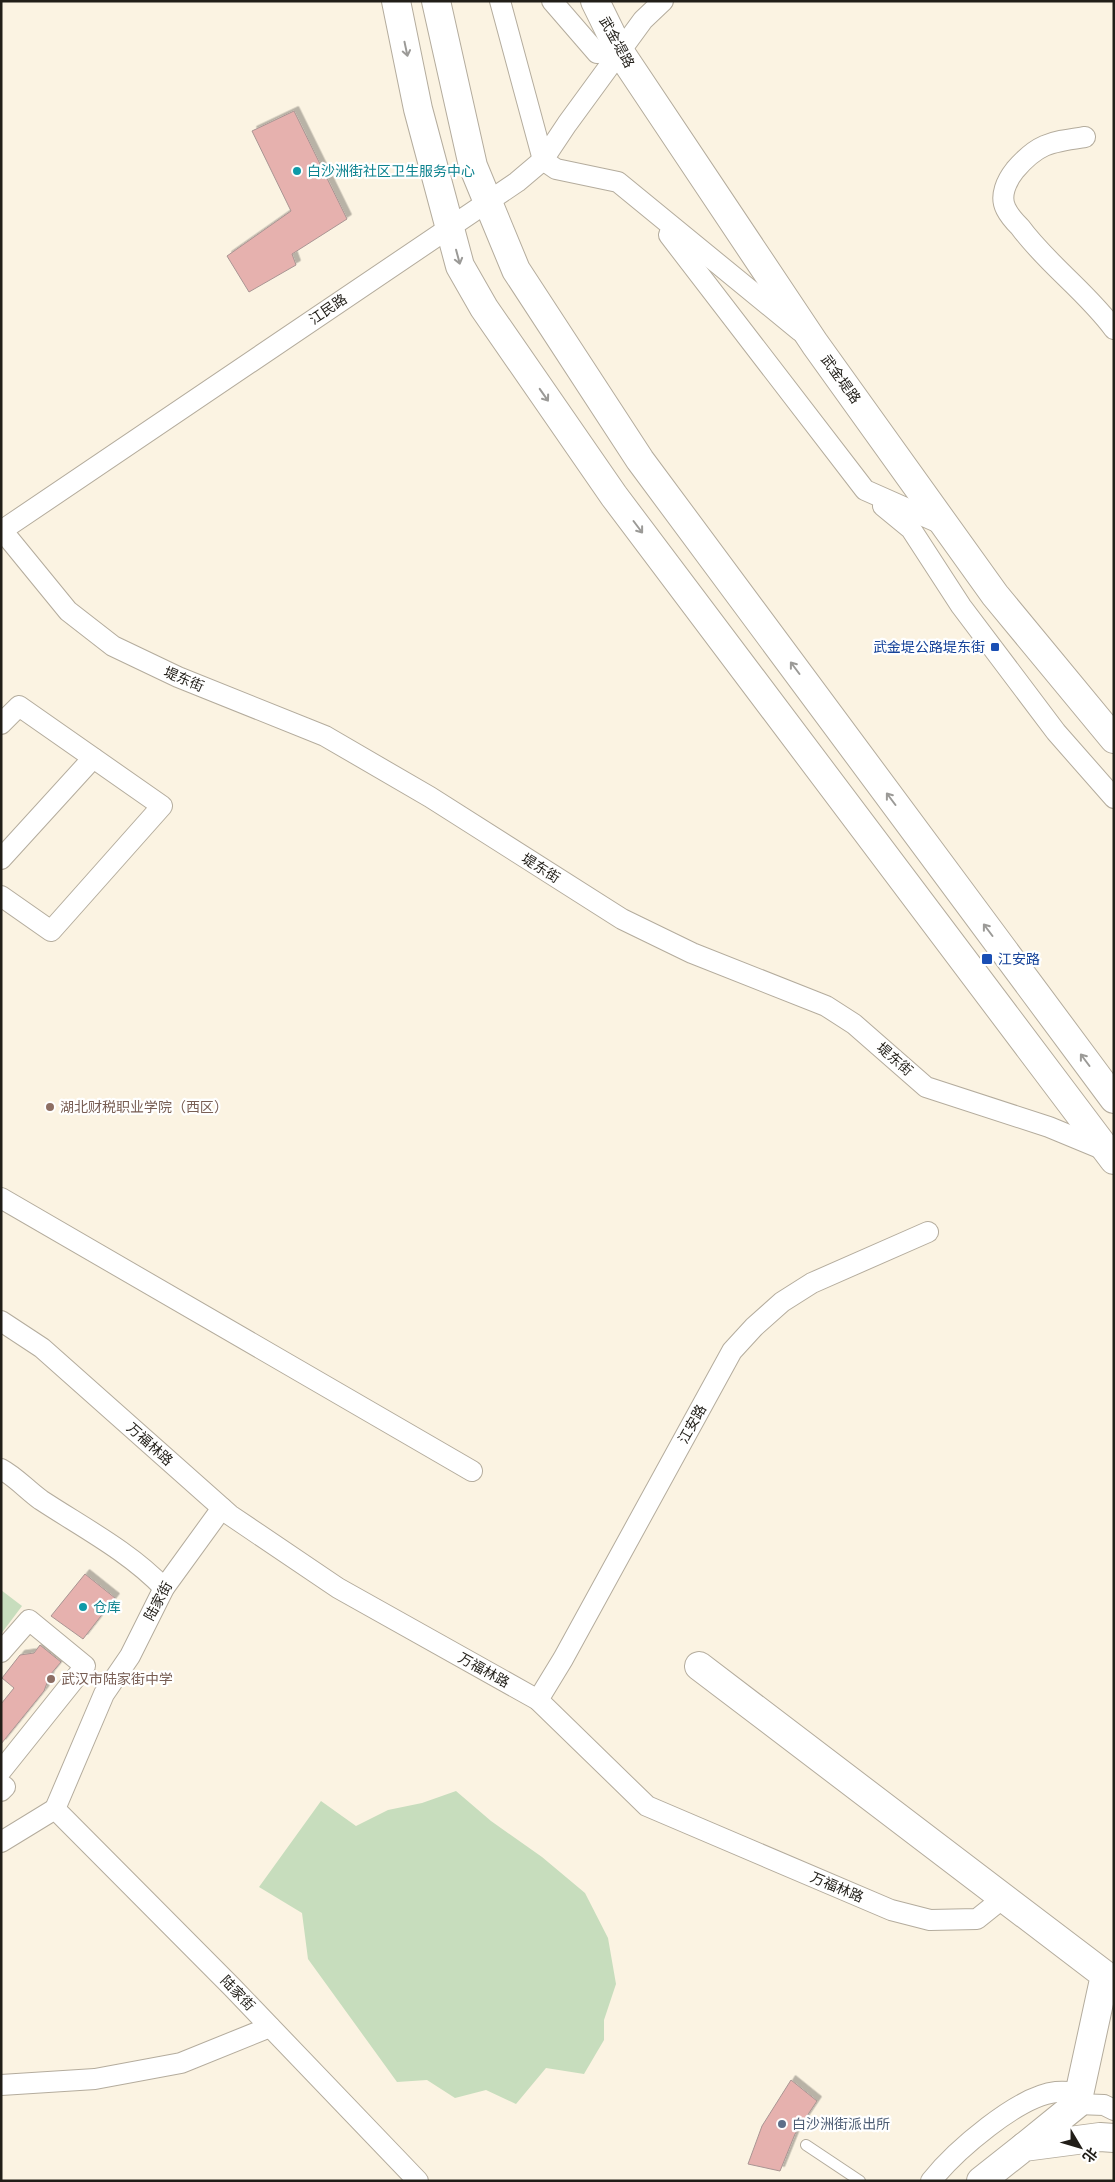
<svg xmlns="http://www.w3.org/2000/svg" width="1115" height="2182" font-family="'Noto Sans','Noto Sans SC',sans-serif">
<defs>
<filter id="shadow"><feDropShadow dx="4.5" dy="-4.5" stdDeviation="0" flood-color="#0004"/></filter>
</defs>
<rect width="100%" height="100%" fill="#fbf3e2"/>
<g fill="#c7ddbd">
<path d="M1 1590 22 1606 1 1634Z"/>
<path d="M456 1791 491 1821 542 1857 585 1893 608 1938 616 1984 604 2020V2040L584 2074 546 2068 516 2104 486 2090 455 2098 427 2080 397 2082 308 1959 302 1913 259 1887 321 1801 356 1826 388 1810 422 1803Z"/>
</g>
<g fill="#e6b1ae" stroke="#a99593" filter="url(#shadow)">
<path d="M294 111 347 219 292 254 296 265 249 292 227 256 291 211 252 131Z"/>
<path d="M85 1574 115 1598 83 1639 51 1616Z"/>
<path d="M40 1645 61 1662 50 1675 44 1691 1 1744V1704L14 1688 2 1678 20 1655 34 1653Z"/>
<path d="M791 2080 817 2101 795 2134 780 2171 748 2164 762 2126Z"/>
</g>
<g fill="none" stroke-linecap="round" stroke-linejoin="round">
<g stroke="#b4ac9d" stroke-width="12">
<path id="lane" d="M806 2145 860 2181"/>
</g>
<g stroke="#b4ac9d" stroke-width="22">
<g id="street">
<path d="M500 1 543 160 556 169 618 182 800 331"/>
<path d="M552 1 597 53 620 52"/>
<path d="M1085 137C1051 142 1038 143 1015 170 1007 180 999 196 1006 209 1009 215 1015 222 1020 227 1047 264 1086 291 1114 329"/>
<path d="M669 235 865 490 944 525"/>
<path d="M883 506 911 529 961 606 1056 732 1114 798"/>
<path d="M1 529 68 611 113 646 178 677 325 736 430 797 622 919 692 953 826 1006 854 1024 926 1087 1049 1127 1107 1151"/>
<path d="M1 531 517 182 543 160 567 124 643 20 663 1"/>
<path d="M1 724 19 706 162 806 51 931 1 896"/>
<path d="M1 859 93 758"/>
<path d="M1 1198 472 1471"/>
<path d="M1 1321 42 1348 230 1515 338 1588 538 1700 647 1806 891 1910 930 1920 977 1919 1002 1899"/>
<path d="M1 1469C16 1477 27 1490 41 1500 82 1527 130 1552 164 1588"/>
<path d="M1 1652 29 1620 85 1666 1 1771"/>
<path d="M538 1700 563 1659 732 1351 754 1327 782 1302 812 1283 928 1232"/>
<path d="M1 1784 5 1787 1 1791"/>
<path d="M55 1809 104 1694 130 1656 164 1588 222 1508"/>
<path d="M1 1842 55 1809 232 1987 418 2181"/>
<path d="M1 2085 95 2079 181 2063 270 2027"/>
<path d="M1077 2104 1104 2105 1114 2110"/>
<path d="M931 2181C955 2151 1018 2096 1056 2092 1064 2091 1072 2092 1080 2093"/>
</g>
</g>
<g stroke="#b4ac9d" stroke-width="30">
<g id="secondary">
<path d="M595 1 620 52 815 344 995 595 1114 739"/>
<path d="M699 1666 1105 1975 1077 2104 1024 2147"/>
<path d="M981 2181 1024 2147 1100 2137 1114 2138"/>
</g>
</g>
<g stroke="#b4ac9d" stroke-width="30">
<g id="primary">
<path d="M396 1 418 109 460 266 484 308 614 496 1114 1160"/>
<path d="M436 1 473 166 516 270 640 460 1114 1099"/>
</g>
</g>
<use href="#lane" stroke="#fff" stroke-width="10"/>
<use href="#street" stroke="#fff" stroke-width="20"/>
<use href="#secondary" stroke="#fff" stroke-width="28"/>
<use href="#primary" stroke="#fff" stroke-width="28"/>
</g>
<defs><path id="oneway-shaft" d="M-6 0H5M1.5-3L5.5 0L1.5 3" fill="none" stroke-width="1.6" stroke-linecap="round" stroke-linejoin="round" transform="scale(1.25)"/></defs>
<g stroke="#9b9a97">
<use href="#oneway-shaft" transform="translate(406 49) rotate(78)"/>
<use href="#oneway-shaft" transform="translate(458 257) rotate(75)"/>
<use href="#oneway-shaft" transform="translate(544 395) rotate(55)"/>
<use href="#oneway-shaft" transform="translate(638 527) rotate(53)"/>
<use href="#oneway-shaft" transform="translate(795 668) rotate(-127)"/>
<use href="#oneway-shaft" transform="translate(891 799) rotate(-127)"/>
<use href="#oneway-shaft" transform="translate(988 930) rotate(-127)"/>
<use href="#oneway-shaft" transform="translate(1085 1060) rotate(-127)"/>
</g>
<g fill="#0f9aa8" stroke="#fff" stroke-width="2">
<circle cx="297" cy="171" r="5"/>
<circle cx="83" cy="1607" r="5"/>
</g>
<g fill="#1a4fb4" stroke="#fff" stroke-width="2">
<rect x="990" y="642" width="10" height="10" rx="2.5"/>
<rect x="981" y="953" width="12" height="12" rx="2.5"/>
</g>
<g fill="#8d6e63" stroke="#fff" stroke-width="2">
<circle cx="50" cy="1107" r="5"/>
<circle cx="51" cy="1679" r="5"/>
</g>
<circle fill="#5c6f8a" stroke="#fff" stroke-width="2" cx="782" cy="2124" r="5"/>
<g text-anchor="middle" stroke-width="4.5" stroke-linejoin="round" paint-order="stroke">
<g font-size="14" fill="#211e18" stroke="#fff">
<text transform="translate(617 42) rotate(61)" y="5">武金堤路</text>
<text transform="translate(328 309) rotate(-34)" y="5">江民路</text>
<text transform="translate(841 379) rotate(54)" y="5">武金堤路</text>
<text transform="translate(184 679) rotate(23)" y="5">堤东街</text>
<text transform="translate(541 868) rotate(32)" y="5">堤东街</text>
<text transform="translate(895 1059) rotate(41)" y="5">堤东街</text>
<text transform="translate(692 1424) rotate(-61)" y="5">江安路</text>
<text transform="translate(150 1444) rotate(42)" y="5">万福林路</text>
<text transform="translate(158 1601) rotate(-61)" y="5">陆家街</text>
<text transform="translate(484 1670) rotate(29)" y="5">万福林路</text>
<text transform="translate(837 1887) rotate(23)" y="5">万福林路</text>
<text transform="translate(238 1993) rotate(46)" y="5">陆家街</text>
</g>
<g font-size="14" fill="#0d838f" stroke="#fff" text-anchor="start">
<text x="307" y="176">白沙洲街社区卫生服务中心</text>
<text x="93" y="1612">仓库</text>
</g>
<g font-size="14" fill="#164399" stroke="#fff" text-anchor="end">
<text x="985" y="652">武金堤公路堤东街</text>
<text x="998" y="964" text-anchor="start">江安路</text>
</g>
<g font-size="14" fill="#785e54" stroke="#fff" text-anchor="start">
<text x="60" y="1112">湖北财税职业学院（西区）</text>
<text x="61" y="1684">武汉市陆家街中学</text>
</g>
<g font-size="14" fill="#4e5e75" stroke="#fff" text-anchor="start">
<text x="792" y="2129">白沙洲街派出所</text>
</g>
</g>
<rect width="1115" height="2182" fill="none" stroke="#211e18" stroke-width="5"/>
<g transform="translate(1080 2147) rotate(128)" stroke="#ffffff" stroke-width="4" paint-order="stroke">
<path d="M0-4L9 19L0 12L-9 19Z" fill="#211e18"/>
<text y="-8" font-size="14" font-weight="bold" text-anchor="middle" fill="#211e18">北</text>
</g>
</svg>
